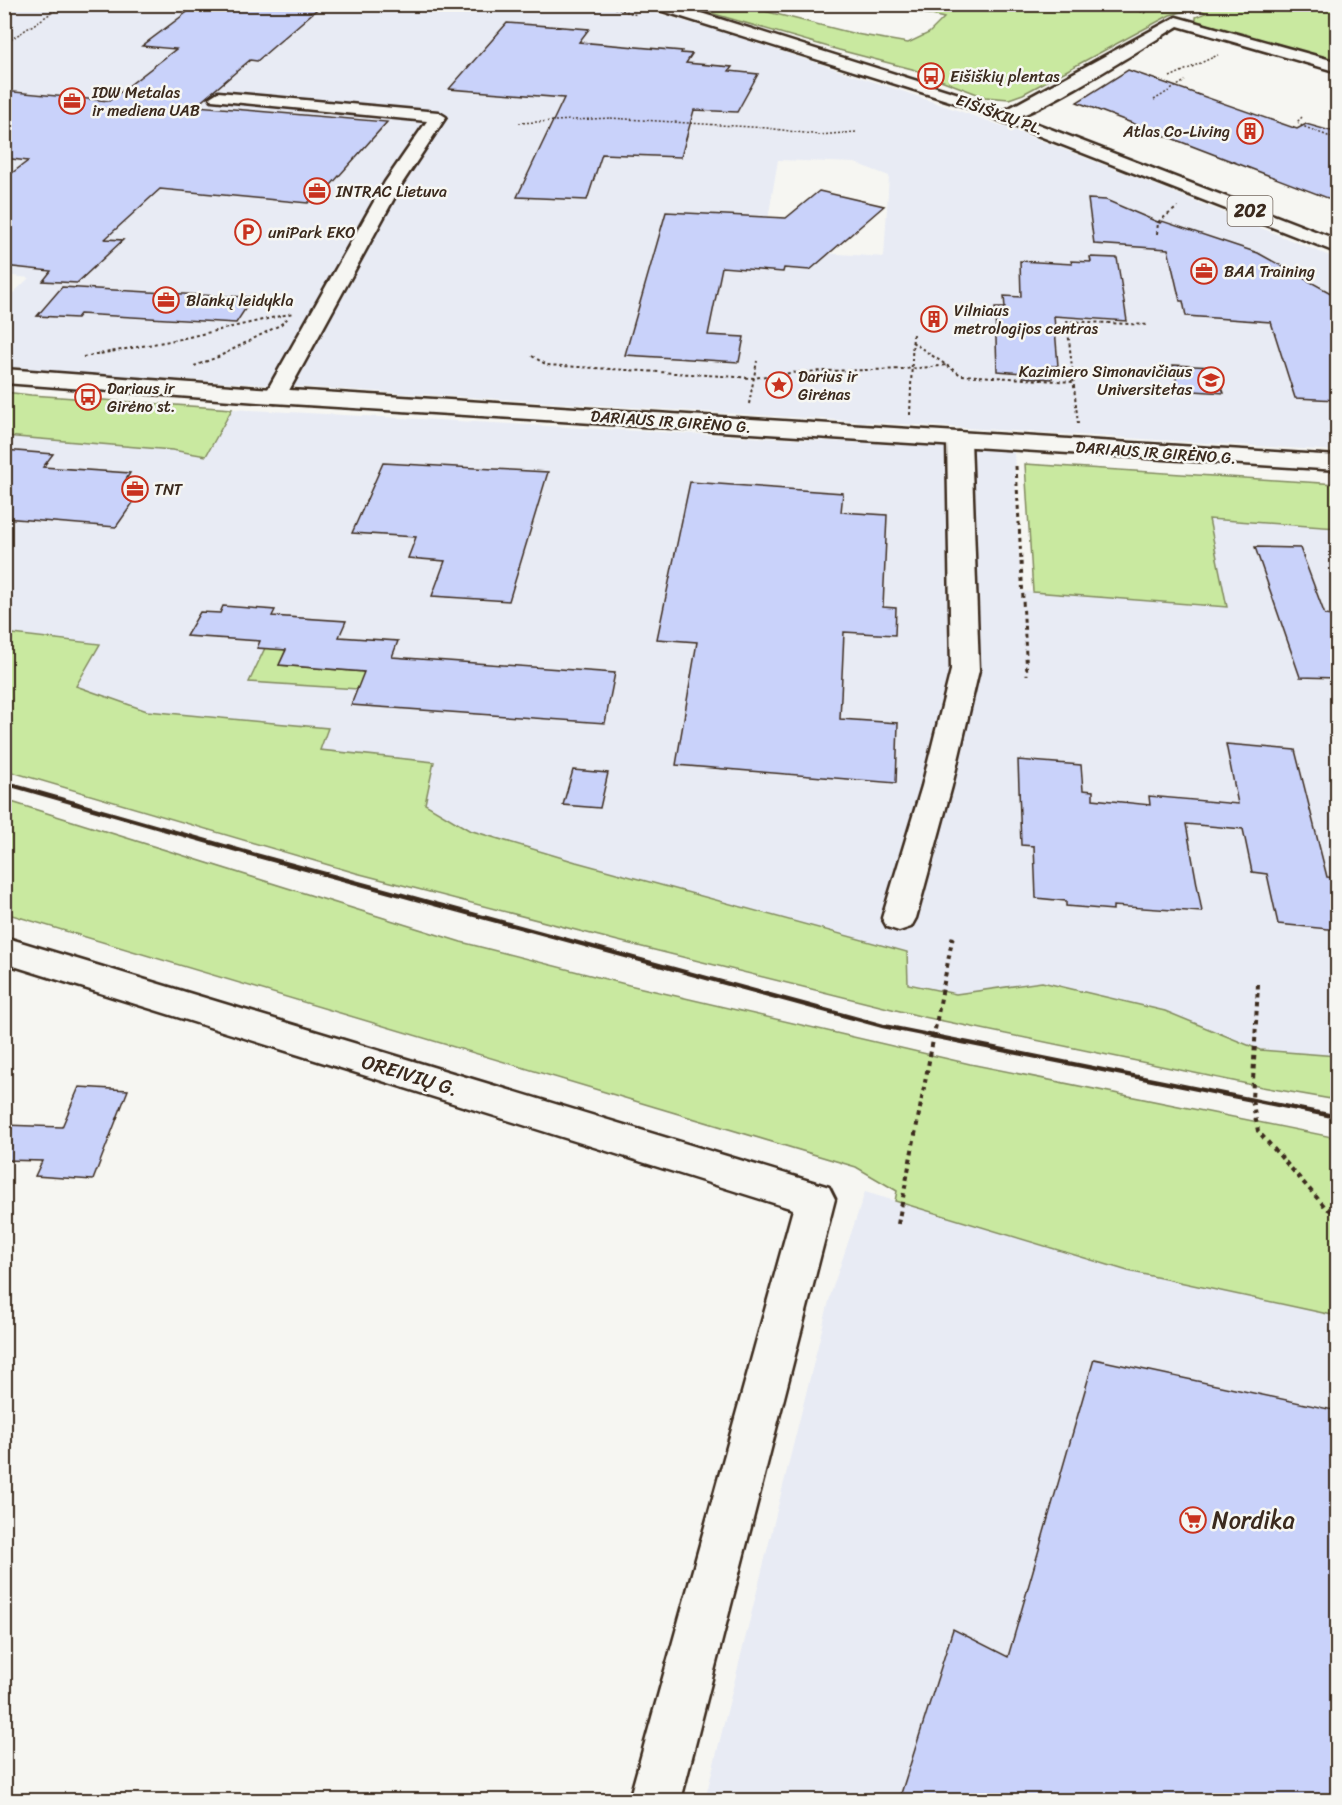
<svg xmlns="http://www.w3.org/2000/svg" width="1342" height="1805" font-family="Sriracha,sans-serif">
<rect width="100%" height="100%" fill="#f6f6f2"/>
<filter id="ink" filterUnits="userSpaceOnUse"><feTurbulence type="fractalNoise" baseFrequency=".0167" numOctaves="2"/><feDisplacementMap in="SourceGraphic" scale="12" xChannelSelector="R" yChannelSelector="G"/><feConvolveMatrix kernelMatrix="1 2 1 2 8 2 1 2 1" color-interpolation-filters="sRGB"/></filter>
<g filter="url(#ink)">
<g fill="#e8ebf4" fill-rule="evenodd">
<path d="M5 5H629L728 34 902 91 1011 129 1148 182 1337 259V451L75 373 5 366 4 302 29 278 5 275ZM778 160 855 163 889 176 884 257 763 249Z"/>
<path d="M232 409 1014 451 1021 591 1226 607 1209 519 1337 528V1056L1260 1050 1165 1011 1042 982 956 994 908 984 576 862 469 830 425 804 433 762 320 750 327 728 147 711 75 686 100 644 5 633 4 436 172 450 206 456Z"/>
<path d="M865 1192 1128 1271 1337 1316V1800H705L831 1293Z"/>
</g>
<g fill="#c9e9a0" stroke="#828a5f" stroke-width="1.5">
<path d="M683 5H745L744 6 856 34 908 43 929 33 944 18 889 5H1337V62L1196 21V17L1206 13 1198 8 1170 15 1023 94 1009 99 985 97 912 69 839 50Z"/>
<path d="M4 392 31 395 232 409 206 456 172 450 5 436Z"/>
<path d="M1025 464 1337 484V528L1209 519 1227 607 1033 592Z"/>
<path d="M4 633 100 644 76 686 147 711 328 728 320 750 434 762 425 804 469 830 576 862 907 952 908 984 956 994 1042 982 1165 1011 1260 1050 1337 1056V1100L1262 1087 924 1017 618 941 356 873 5 770Z"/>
<path d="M265 648 286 649 279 665 365 672 358 689 249 682Z"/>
<path d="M5 800 461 942 629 985 970 1064 1337 1138V1316L1128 1271 895 1201 897 1191 856 1167 5 913Z"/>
</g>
<g fill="#c9d2fa" stroke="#3b2a1e" stroke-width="1.5">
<path d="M198 4H323L257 61 250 60 196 106 387 122 331 185 326 184 308 203 160 189 105 239 123 240 77 283 43 281 51 271 4 266V179L28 161 4 158V91L109 101 176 49 142 46Z"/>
<path d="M507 23 589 29 579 42 682 51 681 53 692 54 686 63 732 67 729 71 758 74 737 112 694 110 681 157 602 154 587 200 517 197 564 98 449 89Z"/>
<path d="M1128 70 1297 129 1306 124 1338 133V202L1077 102Z"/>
<path d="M819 191 884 206 810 270 784 268 783 272 722 267 708 335 744 337 739 362 625 355 666 212 786 218Z"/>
<path d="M1088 199 1106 200 1160 223 1162 221 1258 253 1338 297V400L1295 398 1271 322 1186 316 1183 301H1180L1168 249 1094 244Z"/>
<path d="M1090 257 1117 258 1127 321 1054 316 1058 366H1051L1052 379 1023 377V373L997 371 995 308H1005L1004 296 1021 297 1020 261 1072 264 1071 261 1091 262Z"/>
<path d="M62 287 218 296 253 297 236 323 80 314 77 318 37 316Z"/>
<path d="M1173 365 1214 367 1224 393 1178 390Z"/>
<path d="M4 450 53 454 43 467 130 473 124 483 146 484 116 527 4 518Z"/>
<path d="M383 463 548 472 509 601 432 596 445 561 408 558 416 537 352 533Z"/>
<path d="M690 482 843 493 841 512 887 515 883 607 896 608 895 635 844 632 840 719 898 723 896 783 676 765 697 642 657 639Z"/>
<path d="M1255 547 1300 548 1325 615 1332 616 1338 630V678L1300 677Z"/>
<path d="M223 606 275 610 272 616 346 621 339 637 398 641 392 657 615 673 605 723 351 705 364 672 279 665 286 650 257 648 260 641 186 636 200 612 220 613Z"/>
<path d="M1226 744 1295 750 1327 877 1338 878V930L1278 924 1267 874 1252 872 1243 829 1186 824 1202 912 1113 906V910L1066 906V901L1036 898 1034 846 1021 845 1018 760 1081 765 1083 790 1093 791V799L1150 805 1149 796 1238 804Z"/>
<path d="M573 770 608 773 600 808 563 805Z"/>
<path d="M79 1087 128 1090 93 1180 35 1176 42 1161 4 1160V1125L62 1127Z"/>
<path d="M1094 1359 1338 1411V1800H899L953 1629 1008 1657Z"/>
</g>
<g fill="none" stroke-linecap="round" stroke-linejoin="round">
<g stroke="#3b2a1e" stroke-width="5">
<g id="minor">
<path d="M1176 17 1338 62V72L1178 26C1152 42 1023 125 1002 120L1000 116 1002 112Z"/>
<path d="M218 92 438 112 446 117 403 182 286 396 283 401 275 403 267 401 264 396 385 182 427 121 212 100 210 97Z"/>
<path d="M959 432 967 434 971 439 979 670 952 786 916 918 911 927 899 931 887 927 882 918 922 786 951 670 947 439 951 434Z"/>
</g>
</g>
<g stroke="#3b2a1e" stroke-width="5">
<path id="secondary" d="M4 369 258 388 1338 456V470L258 402 4 383Z"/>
</g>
<g stroke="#3b2a1e" stroke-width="5">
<g id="primary">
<path d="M648 4H672L965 96 1338 240V253L953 102 650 7Z"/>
<path d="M4 937 829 1187 835 1199 681 1800H629L793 1209 4 963Z"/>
</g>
</g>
<g stroke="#3b2a1e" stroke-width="1.5" stroke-dasharray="2 2" stroke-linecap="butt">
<path d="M603 4 637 15"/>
<path d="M1113 4 1146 13"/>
<path d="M1210 8 1224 4"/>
<path d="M4 44 65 4"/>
<path d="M1170 77 1218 55"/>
<path d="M1154 100 1185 81"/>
<path d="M1302 117 1297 122 1300 125 1338 140"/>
<path d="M519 123 610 118 767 128 819 135 856 132"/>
</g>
<g stroke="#3b2a1e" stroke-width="2" stroke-dasharray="3 3" stroke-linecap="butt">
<path d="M1157 234 1158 222 1178 207"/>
<path d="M912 342 961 375 1073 382"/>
<path d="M532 356 547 365 754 378C817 366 883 374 947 365"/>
<path d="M83 357 180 339 293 313"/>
<path d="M194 366 218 357 280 325 288 318"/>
<path d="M749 404 757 361"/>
<path d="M910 415 913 332"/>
<path d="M1078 424 1067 321 1149 325"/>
</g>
<path stroke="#3b2a1e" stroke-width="3" stroke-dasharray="4 4" stroke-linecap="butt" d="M1016 466 1027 675"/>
<g stroke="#3b2a1e" stroke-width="4" stroke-dasharray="4.5 4.5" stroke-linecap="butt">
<path d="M1258 984 1252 1100 1258 1131 1326 1208 1338 1214"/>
<path d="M898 1224 953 935"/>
</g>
<use href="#minor" fill="#f6f6f2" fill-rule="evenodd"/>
<use href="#secondary" fill="#f6f6f2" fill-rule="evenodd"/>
<use href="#primary" fill="#f6f6f2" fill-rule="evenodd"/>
<path stroke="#3b2a1e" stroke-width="4" d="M4 783 78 804"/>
<path stroke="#3b2a1e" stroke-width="4.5" d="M73 803 255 855 883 1026 1338 1117"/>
</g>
</g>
<defs>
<g id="bus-ring" transform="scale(1.35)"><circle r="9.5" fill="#f6f6f2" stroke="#c8321e" stroke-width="1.5"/><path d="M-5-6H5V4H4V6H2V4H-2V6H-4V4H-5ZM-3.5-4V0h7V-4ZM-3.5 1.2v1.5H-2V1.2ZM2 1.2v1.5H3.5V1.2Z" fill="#c8321e"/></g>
<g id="office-ring" transform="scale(1.35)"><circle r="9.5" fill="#f6f6f2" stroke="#c8321e" stroke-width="1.5"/><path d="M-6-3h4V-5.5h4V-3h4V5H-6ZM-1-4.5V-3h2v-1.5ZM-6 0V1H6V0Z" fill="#c8321e"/></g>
<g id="building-ring" transform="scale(1.35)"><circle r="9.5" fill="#f6f6f2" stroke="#c8321e" stroke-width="1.5"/><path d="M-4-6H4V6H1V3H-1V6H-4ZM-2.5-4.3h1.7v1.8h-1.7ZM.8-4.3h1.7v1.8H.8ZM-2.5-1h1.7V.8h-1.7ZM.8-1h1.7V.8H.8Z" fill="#c8321e"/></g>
<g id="parking-ring" transform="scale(1.35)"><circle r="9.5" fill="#f6f6f2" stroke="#c8321e" stroke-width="1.5"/><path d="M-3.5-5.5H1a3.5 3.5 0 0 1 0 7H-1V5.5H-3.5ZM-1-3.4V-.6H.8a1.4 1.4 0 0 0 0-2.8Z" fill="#c8321e"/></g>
<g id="university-ring" transform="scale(1.35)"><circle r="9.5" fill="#f6f6f2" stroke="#c8321e" stroke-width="1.5"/><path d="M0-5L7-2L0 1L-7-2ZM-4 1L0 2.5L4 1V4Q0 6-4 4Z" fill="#c8321e"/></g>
<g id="sight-ring" transform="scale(1.35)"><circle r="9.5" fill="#f6f6f2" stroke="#c8321e" stroke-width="1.5"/><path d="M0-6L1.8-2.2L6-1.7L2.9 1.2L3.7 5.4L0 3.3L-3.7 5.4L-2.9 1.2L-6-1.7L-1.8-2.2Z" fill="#c8321e"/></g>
<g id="supermarket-ring" transform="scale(1.35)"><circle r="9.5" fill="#f6f6f2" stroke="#c8321e" stroke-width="1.5"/><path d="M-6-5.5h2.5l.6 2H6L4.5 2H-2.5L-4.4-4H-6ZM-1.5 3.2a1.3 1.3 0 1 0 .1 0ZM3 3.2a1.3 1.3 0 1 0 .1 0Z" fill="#c8321e"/></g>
</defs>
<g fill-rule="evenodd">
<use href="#bus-ring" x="931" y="76"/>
<use href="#office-ring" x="72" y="101"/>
<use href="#building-ring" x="1250" y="131"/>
<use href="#office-ring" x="317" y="191"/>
<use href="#parking-ring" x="248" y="232"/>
<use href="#office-ring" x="1204" y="271"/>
<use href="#office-ring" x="166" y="300"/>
<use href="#building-ring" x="934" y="319"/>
<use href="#university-ring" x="1211" y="380"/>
<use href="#sight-ring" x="779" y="385"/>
<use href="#bus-ring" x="88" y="397"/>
<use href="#office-ring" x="135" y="489"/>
<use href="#supermarket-ring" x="1193" y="1520"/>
</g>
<g text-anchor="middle" stroke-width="5" stroke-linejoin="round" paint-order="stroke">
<g font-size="16" fill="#3b2a1e" stroke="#f6f6f2" text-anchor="start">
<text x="950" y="82">Eišiškių plentas</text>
<text x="92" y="98">IDW Metalas<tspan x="92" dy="18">ir mediena UAB</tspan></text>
<text x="1230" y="137" text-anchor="end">Atlas Co-Living</text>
<text x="336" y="197">INTRAC Lietuva</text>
<text x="268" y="238">uniPark EKO</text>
<text x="1224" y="277">BAA Training</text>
<text x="186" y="306">Blankų leidykla</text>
<text x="954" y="316">Vilniaus<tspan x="954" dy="18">metrologijos centras</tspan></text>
<text x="1192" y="377" text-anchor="end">Kazimiero Simonavičiaus<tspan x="1192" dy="18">Universitetas</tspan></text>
<text x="798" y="382">Darius ir<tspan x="798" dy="18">Girėnas</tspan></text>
<text x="107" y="394">Dariaus ir<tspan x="107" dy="18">Girėno st.</tspan></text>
<text x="154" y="495">TNT</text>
</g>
<g font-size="16" fill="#3b2a1e" stroke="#f6f6f2">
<text transform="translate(1000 114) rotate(20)" y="6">EIŠIŠKIŲ PL.</text>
<text transform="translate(671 421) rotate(4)" y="6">DARIAUS IR GIRĖNO G.</text>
<text transform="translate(1156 452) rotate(4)" y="6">DARIAUS IR GIRĖNO G.</text>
</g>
<rect fill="#f6f6f2" stroke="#73675e" stroke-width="1.5" x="1227.5" y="196" width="45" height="30" rx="4.5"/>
<g font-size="18" font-weight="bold" fill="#3b2a1e">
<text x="1250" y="217">202</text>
</g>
<g font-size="20" fill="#3b2a1e" stroke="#f6f6f2">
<text transform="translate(410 1075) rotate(17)" y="7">OREIVIŲ G.</text>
</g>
<g font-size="24" fill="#3b2a1e" stroke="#f6f6f2" text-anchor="start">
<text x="1212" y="1528">Nordika</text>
</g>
</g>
<rect width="1342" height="1805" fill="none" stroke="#f6f6f2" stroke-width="24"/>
<rect x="12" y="12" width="1318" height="1781" fill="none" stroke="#3b2a1e" stroke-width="2" filter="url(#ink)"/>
</svg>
